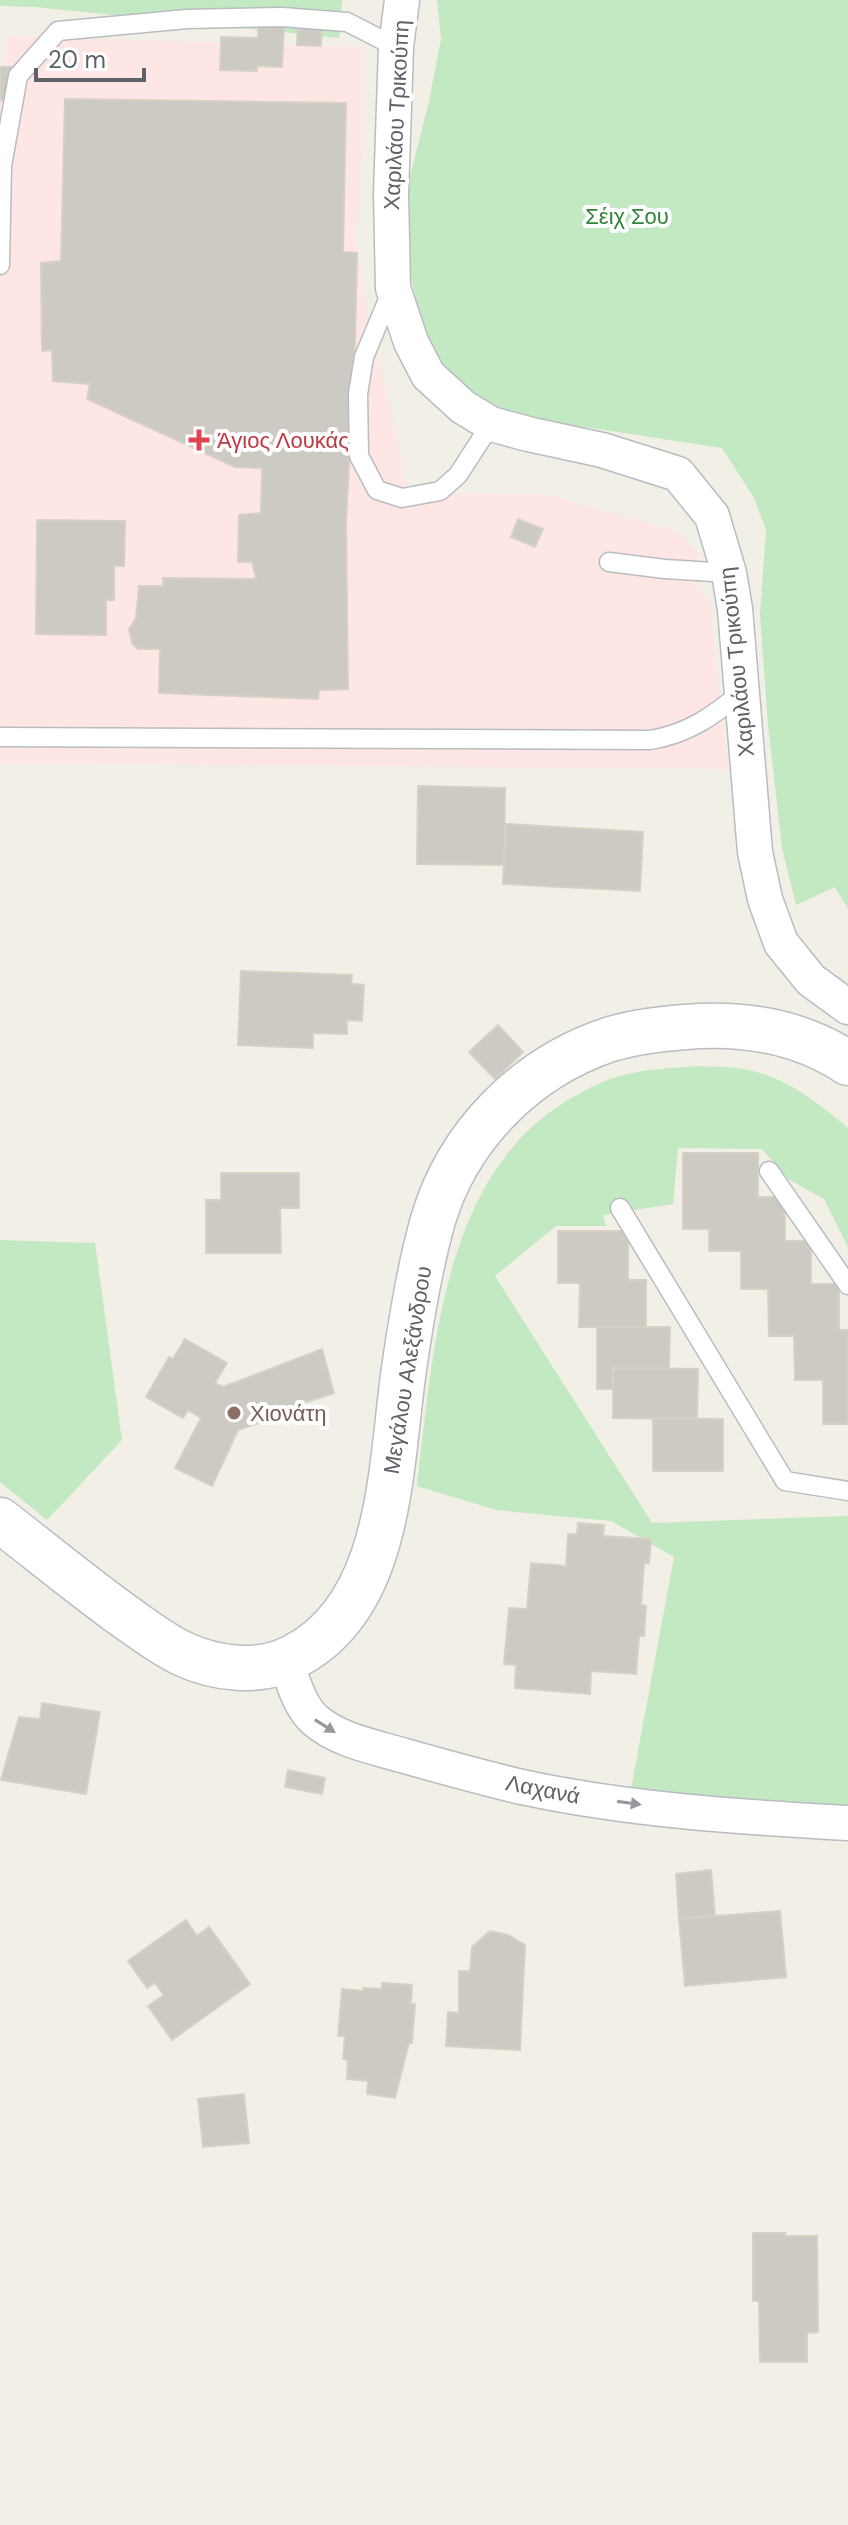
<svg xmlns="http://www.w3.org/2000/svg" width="848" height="2525" font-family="'DM Sans',sans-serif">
<rect width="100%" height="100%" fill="#f1efe6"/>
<path fill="#fde6e3" d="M7 36 363 47V122L356 239 369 327 386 387 408 493 543 494 674 530 698 553 697 592 708 597 728 769 0 763V97Z"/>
<g fill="#c2e9c2">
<path d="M0 0H342L339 38 35 7 0 6Z"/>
<path d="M437 0H848V909L835 887 796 905 782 848 768 725 760 614 766 530 754 498 722 448 513 416 487 410 442 372 417 305 405 247 401 212 429 101 441 39Z"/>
<path d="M698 1066C711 1067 724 1066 737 1068 780 1073 816 1101 848 1128V1247L824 1199 788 1179 762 1149 678 1148 673 1204 603 1215 606 1226H556L495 1276 652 1523 848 1516V1809L631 1789 674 1557 611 1521 496 1510 417 1486C433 1353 442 1168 575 1096 589 1088 605 1080 620 1076 645 1069 672 1068 698 1066Z"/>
<path d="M0 1240 95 1243 122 1440 47 1520 0 1482Z"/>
</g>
<g fill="#cccac3" stroke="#d6d1c4" stroke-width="2">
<path d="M298 23 322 25 321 46 297 45Z"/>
<path d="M258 25 284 26 282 67 257 66V71L220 70 221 37 258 38Z"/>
<rect x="0" y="67" width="12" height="33"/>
<path d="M65 99 346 103 343 252 357 253 355 344 346 522 348 689 319 690 318 699 159 693 160 649H138L132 643 129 629 136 618 139 586H163V578L256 579 252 562H238L239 515 261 513 262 468 235 467 87 399 90 384 53 381 52 350 42 351 41 263 61 261Z"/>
<path d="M518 519 543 529 535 547 511 537Z"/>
<path d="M37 520 125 521 124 566H114V600H106V635L36 634Z"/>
<path d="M418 786 505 788 504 865 417 864Z"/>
<path d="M506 824 643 832 640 891 503 884Z"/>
<path d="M241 971 352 975 351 984 364 985 362 1021 347 1020V1034L313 1033V1048L238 1045Z"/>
<path d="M498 1025 523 1052 495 1079 469 1052Z"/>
<path d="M683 1153H758V1197H785V1241H811V1284H839V1330H848V1424H823V1380H795L794 1336H769L768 1289H741V1251H709V1229H683Z"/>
<path d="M221 1173H299V1208H280L281 1253H206V1200H221Z"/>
<path d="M558 1231H628V1280H646V1327H579L580 1283H558Z"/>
<path d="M597 1327H670L669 1369 613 1368V1389H597Z"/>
<path d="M185 1339 227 1363 215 1383 223 1387 322 1349 334 1393 267 1415 268 1420 238 1430 212 1486 175 1468 201 1418 188 1410 183 1418 146 1397 169 1357 173 1359Z"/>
<path d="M613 1368 698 1369 697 1419 613 1418Z"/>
<path d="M653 1418 723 1419V1471H653Z"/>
<path d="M578 1523 604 1525 603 1536 651 1539 649 1563H644L641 1605 646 1606 644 1636H639L636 1674 591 1671 590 1694 515 1688 516 1665 504 1664 509 1608 527 1609 531 1563 566 1566 568 1534H577Z"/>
<path d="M42 1703 100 1712 86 1794 1 1780 19 1717 40 1719Z"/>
<path d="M288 1770 325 1778 322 1794 285 1787Z"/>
<path d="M711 1870 715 1916 679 1919 676 1874Z"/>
<path d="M780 1911 786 1977 685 1986 679 1919Z"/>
<path d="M186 1920 197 1936 209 1927 250 1984 172 2040 148 2006 164 1995 155 1983 147 1988 128 1961Z"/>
<path d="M490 1931 508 1935 525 1945 520 2050 446 2046 448 2012 459 2013V1971H470L472 1947Z"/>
<path d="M382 1983 412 1985 411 2004H415L412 2043H409L395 2098 367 2094 368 2081 347 2079 348 2060 343 2059 345 2036H338L342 1989 363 1991V1988L382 1989Z"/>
<path d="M244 2094 249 2143 203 2147 198 2099Z"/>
<path d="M753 2233H785V2236H817L818 2332 807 2333V2362H760L759 2301H753Z"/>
</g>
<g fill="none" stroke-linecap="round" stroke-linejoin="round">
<g stroke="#b9bcc1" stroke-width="21">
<g id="service">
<path d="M0 265 2 166 18 76 58 31 187 19 282 17 347 22 396 47"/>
<path d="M392 290 364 357 358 394 359 456 377 490 402 498 440 491 458 475 491 424"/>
<path d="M609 562 665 569 729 573"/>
<path d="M0 737 650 740C688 734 713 716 742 692"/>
<path d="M769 1171 848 1285"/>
<path d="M620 1208 785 1481 848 1491"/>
</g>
</g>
<g stroke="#b9bcc1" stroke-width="37">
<g id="minor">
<path d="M402 0 396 47 391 194 393 288 411 342 428 375 463 407 491 424 528 434 602 450 678 474 712 516 729 573 735 609 755 852 765 899 781 943 811 980 848 1007"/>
<path d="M285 1661C293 1680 299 1706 315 1720 339 1741 375 1747 405 1756 444 1767 483 1778 522 1787 628 1810 740 1817 848 1823"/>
</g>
</g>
<g stroke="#babdc3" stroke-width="47">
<path id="secondary" d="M0 1520C40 1551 79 1583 120 1613 140 1627 159 1642 181 1653 215 1669 259 1675 293 1657 393 1607 390 1465 404 1369 411 1320 419 1269 433 1220 458 1136 525 1068 608 1040 633 1032 659 1029 685 1027 743 1022 799 1031 848 1063"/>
</g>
<use href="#service" stroke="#fff" stroke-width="18"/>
<use href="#minor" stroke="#fff" stroke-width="34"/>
<use href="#secondary" stroke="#fff" stroke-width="44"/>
</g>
<defs><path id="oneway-solid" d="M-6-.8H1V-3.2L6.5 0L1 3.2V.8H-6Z" transform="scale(2)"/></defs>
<g fill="#96999d">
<use href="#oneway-solid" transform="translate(325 1726) rotate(32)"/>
<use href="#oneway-solid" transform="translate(629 1803) rotate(8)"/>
</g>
<path fill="#e0444e" stroke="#fff" stroke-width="3" d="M195 428h8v8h8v8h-8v8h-8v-8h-8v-8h8z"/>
<circle fill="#8d6e63" stroke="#fff" stroke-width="3" cx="234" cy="1413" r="8"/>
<g text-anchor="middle" stroke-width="8" stroke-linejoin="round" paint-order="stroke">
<g font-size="22" fill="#5e6268" stroke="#fff">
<text transform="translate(396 115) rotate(-87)" y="8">Χαριλάου Τρικούπη</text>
<text transform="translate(736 662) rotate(-96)" y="8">Χαριλάου Τρικούπη</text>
<text transform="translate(407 1370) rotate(-81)" y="8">Μεγάλου Αλεξάνδρου</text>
<text transform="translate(543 1789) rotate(11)" y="8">Λαχανά</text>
</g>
<g font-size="22" fill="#308435" stroke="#fff">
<text x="627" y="224">Σέιχ Σου</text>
</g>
<g font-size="22" fill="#be3a42" stroke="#fff" text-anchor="start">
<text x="217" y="448">Άγιος Λουκάς</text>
</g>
<g font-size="22" fill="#785e54" stroke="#fff" text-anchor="start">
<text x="250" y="1421">Χιονάτη</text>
</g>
</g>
<path d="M36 68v12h108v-12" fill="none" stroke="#5e6268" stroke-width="4"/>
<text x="48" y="68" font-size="24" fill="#5e6268" stroke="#ffffff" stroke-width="6" paint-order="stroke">20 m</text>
</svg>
